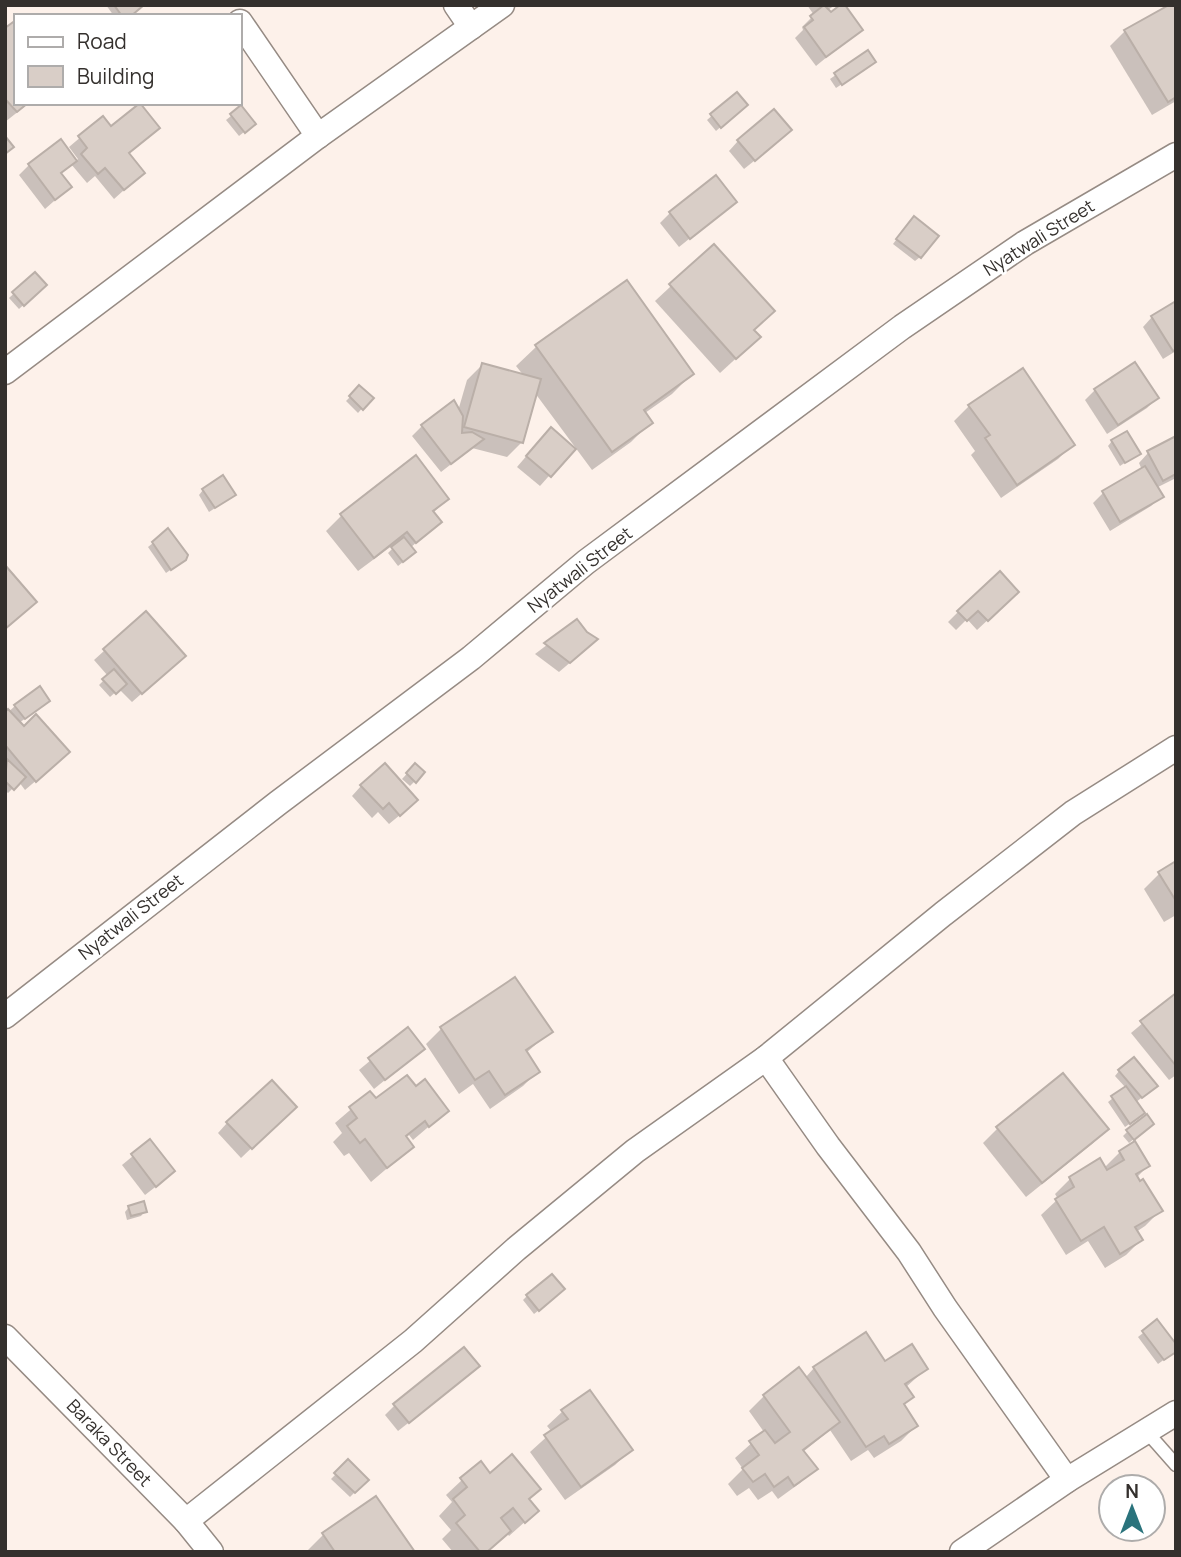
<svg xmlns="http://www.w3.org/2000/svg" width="1181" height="1557" font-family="Manrope,sans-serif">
<rect width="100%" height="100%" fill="#fdf1ea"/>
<g fill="#0003">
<path d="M106 5H143L129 16H114Z"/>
<path d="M807 5H835L828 10 861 29 816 66 795 38 803 30 802 27 814 15Z"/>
<path d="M1176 5V101L1152 115 1110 46 1125 31Z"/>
<path d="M5 31 16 103H29L5 122Z"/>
<path d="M868 52 869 66 836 88 830 79Z"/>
<path d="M737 94 741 109 716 131 707 120Z"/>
<path d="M241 108 249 128 239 136 226 120Z"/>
<path d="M102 119 143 173 114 199 95 176 87 183 71 164 60 174 70 187 45 209 19 175 29 165 75 162 78 159 69 147Z"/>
<path d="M780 140 744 169 729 151 738 141Z"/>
<path d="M735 202 679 247 660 223 670 213Z"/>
<path d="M909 223 920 257 915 261 893 244Z"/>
<path d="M714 246 752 331 743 352 720 373 655 301Z"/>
<path d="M35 274 45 285 19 309 9 298Z"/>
<path d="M1176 303V351L1163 359 1143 327 1152 317Z"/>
<path d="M536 347 692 374 672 394 645 413 651 422 631 442 592 470 535 393 522 442 507 457 472 448 441 472 412 436 422 426 458 411 467 380 482 365 524 376 516 366Z"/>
<path d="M359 388 371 398 358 413 346 401Z"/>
<path d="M1095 390 1157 398 1147 408 1107 434 1085 400Z"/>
<path d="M969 406 1073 444 1058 459 1001 498 971 455 975 451 954 421Z"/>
<path d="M1176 438V478L1156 488 1161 496 1151 506 1110 531 1093 503 1103 493 1142 470 1139 463 1148 453Z"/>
<path d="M541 439 573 449 540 486 517 467Z"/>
<path d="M1112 441 1138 454 1120 466 1108 446Z"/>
<path d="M415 458 447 499 433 513 440 522 410 548 409 557 398 566 388 553 394 547 393 545 358 571 326 531 341 516Z"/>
<path d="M203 490 229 499 209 512 199 495Z"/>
<path d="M153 543 179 564 166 573 148 547Z"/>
<path d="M1007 602 977 630 967 619 956 630 948 622 958 612Z"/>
<path d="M146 613 174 665 132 702 119 689 110 697 99 685 108 676 94 660Z"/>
<path d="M577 622 586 649 559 672 535 654Z"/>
<path d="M44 705 19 723 58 762 25 790 19 782 8 793 5 790V715L15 706Z"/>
<path d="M415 765 423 773 410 786 402 779Z"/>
<path d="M361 786 406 810 389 824 378 812 372 818 352 796Z"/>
<path d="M1176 863V915L1164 922 1144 889 1159 874Z"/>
<path d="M514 979 550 1032 526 1053 538 1071 523 1086 490 1109 473 1084 459 1094 426 1044 441 1029Z"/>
<path d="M1176 995V1075L1169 1080 1131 1033Z"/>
<path d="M408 1029 423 1049 374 1089 359 1070Z"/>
<path d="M1119 1071 1151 1090 1135 1103 1138 1118 1125 1127 1108 1102 1126 1088 1115 1076Z"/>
<path d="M415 1089 447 1111 413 1140 409 1135 405 1138 412 1147 371 1182 349 1153 344 1156 333 1142 342 1133 335 1123 370 1093 375 1101Z"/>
<path d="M285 1116 241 1158 218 1133 227 1123Z"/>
<path d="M998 1128 1107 1129 1092 1144 1026 1197 983 1143Z"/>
<path d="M1147 1128 1129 1143 1123 1136 1128 1131Z"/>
<path d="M150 1142 163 1181 145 1195 122 1165Z"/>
<path d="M1134 1144 1148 1166 1136 1178 1160 1211 1145 1226 1136 1232 1141 1240 1126 1255 1105 1268 1088 1241 1066 1255 1041 1215 1058 1199 1055 1194 1070 1179 1099 1160 1104 1168 1120 1152Z"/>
<path d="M129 1207 145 1211 141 1216 127 1220 125 1212Z"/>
<path d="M559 1294 534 1314 523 1300 527 1296Z"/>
<path d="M1157 1322 1173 1353 1158 1364 1138 1337Z"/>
<path d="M885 1364 926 1369 905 1388 911 1397 903 1405 916 1426 901 1441 874 1458 868 1450 851 1461 830 1430 803 1452 815 1468 800 1483 778 1499 772 1491 758 1500 749 1488 737 1496 728 1484 743 1469 735 1458 764 1432 749 1411 764 1396 805 1378 814 1368Z"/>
<path d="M468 1376 398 1431 385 1415 395 1405Z"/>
<path d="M563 1411 630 1450 615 1465 565 1500 530 1452 552 1432 547 1426Z"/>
<path d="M348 1462 367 1480 350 1497 331 1479Z"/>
<path d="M480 1463 490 1475 528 1500 537 1511 509 1536 507 1533 487 1552H453L442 1539 451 1530 439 1516 452 1502 446 1495Z"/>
<path d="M323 1535 413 1552H310L308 1550Z"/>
</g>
<g fill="#d9cec7" stroke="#baafa8" stroke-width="2">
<path d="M114 5H144L131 16H122Z"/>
<path d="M824 5 831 12 840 5H845L863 30 826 57 804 27 813 20 810 16Z"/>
<path d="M1169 5H1176V97L1168 102 1124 30Z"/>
<path d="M16 20V103H28L17 112 5 99V28Z"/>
<path d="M868 50 876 62 842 85 834 73Z"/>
<path d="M737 92 748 105 721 128 710 114Z"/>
<path d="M140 103 160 128 129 153 145 173 124 190 105 168 98 174 81 154 87 148 78 136 103 116 111 126Z"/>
<path d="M241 105 256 124 245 133 230 114Z"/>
<path d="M774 109 792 130 755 161 737 140Z"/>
<path d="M5 136 14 147 5 154Z"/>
<path d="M61 139 77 161 61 173 72 187 55 200 28 164Z"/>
<path d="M716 175 737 202 690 239 669 212Z"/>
<path d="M914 216 939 236 921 258 896 239Z"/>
<path d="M714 244 775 311 754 330 761 337 736 359 669 284Z"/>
<path d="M35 272 47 285 24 306 12 292Z"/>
<path d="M627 280 694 374 644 410 653 423 612 452 535 345Z"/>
<path d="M1176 301V349L1173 351 1151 316Z"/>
<path d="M1135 362 1159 398 1118 425 1094 389Z"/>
<path d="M482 363 541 379 523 443 464 427Z"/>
<path d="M1023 368 1075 445 1017 485 985 438 990 435 968 405Z"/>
<path d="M359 385 374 398 363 410 349 396Z"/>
<path d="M454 400 463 416 462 433 472 432 484 439 451 464 421 425Z"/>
<path d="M551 427 576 449 551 477 526 456Z"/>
<path d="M1127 431 1141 454 1125 463 1111 440Z"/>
<path d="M1176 436V474L1163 481 1147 451Z"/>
<path d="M416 455 449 499 433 511 442 522 416 543 407 532 374 558 340 514Z"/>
<path d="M1145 466 1164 497 1120 522 1102 491Z"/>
<path d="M223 475 236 495 215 508 202 489Z"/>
<path d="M168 528 188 555 186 560 171 570 152 542Z"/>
<path d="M404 537 416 552 403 562 391 547Z"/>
<path d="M5 565 37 602 5 629Z"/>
<path d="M1000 571 1019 592 988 621 978 611 967 621 957 611Z"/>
<path d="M146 611 186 656 142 694 103 649Z"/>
<path d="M577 619 587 632 598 639 570 663 544 643Z"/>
<path d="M114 669 127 684 116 694 102 679Z"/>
<path d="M40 686 50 701 25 719 14 705Z"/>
<path d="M8 709 24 726 36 714 70 752 36 782 5 745V712Z"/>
<path d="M7 759 26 777 14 790 5 781Z"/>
<path d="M385 763 418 800 400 816 389 803 383 809 360 785Z"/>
<path d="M415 763 425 772 416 783 406 773Z"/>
<path d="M1176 861V901L1158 872Z"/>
<path d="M515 977 553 1032 526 1050 540 1072 505 1095 489 1071 475 1080 440 1027Z"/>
<path d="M1176 993V1066L1140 1021Z"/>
<path d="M408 1027 425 1049 385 1080 368 1058Z"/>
<path d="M1134 1057 1158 1086 1142 1098 1118 1070Z"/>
<path d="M1063 1073 1109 1129 1042 1183 996 1127Z"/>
<path d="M407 1075 416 1086 425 1079 449 1111 429 1127 425 1121 406 1136 414 1147 387 1168 365 1139 360 1143 347 1126 357 1118 349 1107 370 1091 376 1098Z"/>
<path d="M272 1080 297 1107 252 1149 226 1122Z"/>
<path d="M1126 1086 1145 1113 1130 1124 1111 1096Z"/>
<path d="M1147 1114 1154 1124 1134 1140 1126 1130Z"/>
<path d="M150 1139 175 1171 156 1187 131 1154Z"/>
<path d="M1135 1141 1150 1166 1136 1174 1140 1181 1143 1179 1163 1211 1135 1227 1143 1240 1120 1254 1104 1227 1081 1241 1055 1199 1074 1187 1069 1177 1100 1158 1107 1170 1124 1160 1119 1151Z"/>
<path d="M144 1201 147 1212 131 1216 128 1206Z"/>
<path d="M552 1274 565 1289 539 1311 526 1295Z"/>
<path d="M1157 1319 1176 1344V1352L1164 1360 1142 1331Z"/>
<path d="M866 1332 885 1361 912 1344 928 1369 905 1384 914 1397 904 1404 918 1426 889 1444 884 1436 866 1447 813 1367Z"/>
<path d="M464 1347 480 1366 409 1423 393 1404Z"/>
<path d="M799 1367 840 1422 803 1450 818 1469 794 1486 788 1477 774 1487 765 1474 753 1482 742 1468 759 1455 749 1441 765 1430 775 1443 790 1432 763 1395Z"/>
<path d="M590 1390 633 1450 581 1487 544 1435 568 1419 561 1410Z"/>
<path d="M512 1454 541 1489 529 1499 539 1511 525 1523 513 1508 501 1518 511 1531 487 1552H480L456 1523 465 1515 453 1499 467 1487 460 1478 481 1461 490 1473Z"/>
<path d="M348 1459 369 1480 355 1493 334 1473Z"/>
<path d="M376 1496 415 1552H335L322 1533Z"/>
</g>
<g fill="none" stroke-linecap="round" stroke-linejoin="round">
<g stroke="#968b84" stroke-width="15">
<path id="service" d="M1146 1431 1176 1465"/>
</g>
<g stroke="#968b84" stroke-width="27">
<g id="minor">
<path d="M456 5 471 27"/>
<path d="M240 22 318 136"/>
<path d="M5 372 318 136 502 5"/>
<path d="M5 1016 278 803 471 658 586 562 902 327 1025 243 1176 155"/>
<path d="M766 1058 828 1146 909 1252 945 1308 1067 1480"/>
<path d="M5 1337 186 1521 211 1552"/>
<path d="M186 1521 413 1341 516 1249 635 1151 766 1058 943 914 1073 813 1176 748"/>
<path d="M962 1552 1067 1480 1176 1413"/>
</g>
</g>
<use href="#service" stroke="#fff" stroke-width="12"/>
<use href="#minor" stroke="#fff" stroke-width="24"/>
</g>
<g text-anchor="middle" stroke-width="5" stroke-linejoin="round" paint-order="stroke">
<g font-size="18" fill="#34302d" stroke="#fff">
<text transform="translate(1039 238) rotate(-32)" y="6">Nyatwali Street</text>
<text transform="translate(580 570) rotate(-38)" y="6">Nyatwali Street</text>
<text transform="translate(131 917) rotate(-38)" y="6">Nyatwali Street</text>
<text transform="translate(109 1443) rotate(46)" y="6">Baraka Street</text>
</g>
</g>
<rect width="1181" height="1557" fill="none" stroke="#34302d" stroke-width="14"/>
<rect x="14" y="14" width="228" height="91" fill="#ffffff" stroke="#aeacab" stroke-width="2"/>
<rect x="28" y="37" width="35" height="10" fill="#ffffff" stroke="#aeacab" stroke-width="2"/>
<text x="77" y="49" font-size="21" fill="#34302d">Road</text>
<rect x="28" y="66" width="35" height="21" fill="#d9cec7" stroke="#aeacab" stroke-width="2"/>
<text x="77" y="84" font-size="21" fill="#34302d">Building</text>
<g transform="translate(1132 1508)"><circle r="33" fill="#ffffff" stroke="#aeacab" stroke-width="2"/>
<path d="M0-5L12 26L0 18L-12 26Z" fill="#2a737c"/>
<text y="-10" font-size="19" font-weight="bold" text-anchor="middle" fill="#34302d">N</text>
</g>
</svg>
